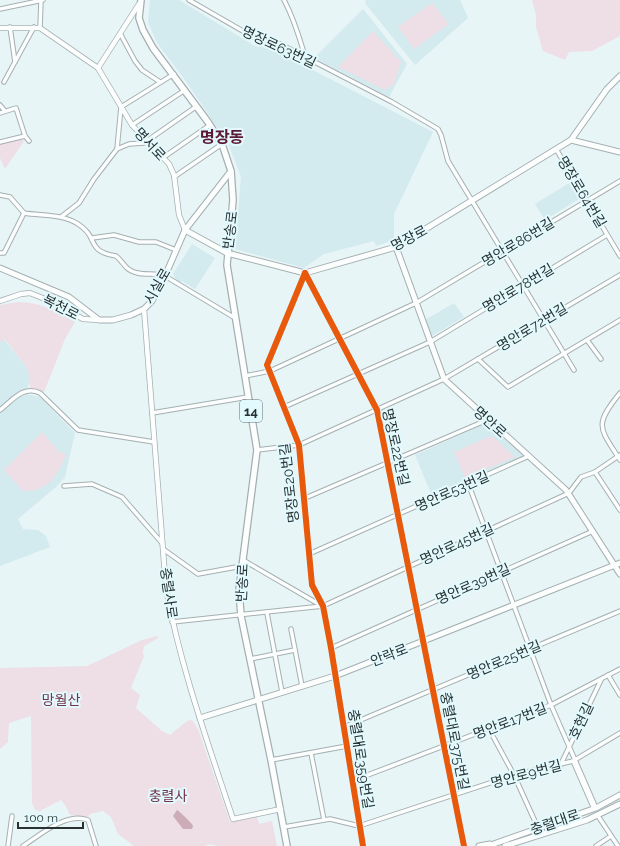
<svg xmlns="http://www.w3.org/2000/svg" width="620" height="846" font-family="Raleway,'Noto Sans KR',sans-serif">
<rect width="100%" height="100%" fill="#e8f5f7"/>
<g fill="#d3eaee">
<path d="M150 0H179L255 46 272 49 433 132 394 214V240L376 246 374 241 324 254 304 268 235 249 241 177 228 143 185 80 157 43 148 22Z"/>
<path d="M366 0H460L468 18 415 65 365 3Z"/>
<path d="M363 9 407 64 389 97 314 58Z"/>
<path d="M571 182 580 196 579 199 545 220 535 204Z"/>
<path d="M192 244 215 258 195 289 182 281 180 283 176 280 173 274Z"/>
<path d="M454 303 464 317 432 336 425 320Z"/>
<path d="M4 339 28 369 30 379 26 394 40 397 75 433 65 477 57 486 18 519 23 529 38 530 46 536 50 547 0 566V342Z"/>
<path d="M487 423 522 455V458L432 496 415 455Z"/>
</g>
<g fill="#eedee5">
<path d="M532 0H620V36L592 51 569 52 565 60 543 51 536 27V15Z"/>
<path d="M432 3 449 24 414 49 398 27Z"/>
<path d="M373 31 401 62 394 84 385 90 338 67Z"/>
<path d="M20 138 24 141 5 169 0 158V143Z"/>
<path d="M18 302C39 302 58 311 75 322L65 339 44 392 30 388 28 369 5 339 0 342V305Z"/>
<path d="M42 432 59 452 66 454C59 474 47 493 23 491L4 470Z"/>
<path d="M489 437H493L515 457 465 478 454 452Z"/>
<path d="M157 636 158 638 144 646 143 653 144 656 131 688 140 695 136 708 162 731 170 735 187 721 192 720 198 729 230 822 257 817 259 824 272 821 277 846H218L210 844 204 846H134L118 834 111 817 103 811 90 814 87 817 70 815 65 805 61 800 40 811 35 810 32 803 31 716 9 723 8 742 0 749V668L87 666 142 640Z"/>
</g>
<path fill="#cbacb7" d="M177 810C179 811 192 823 193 826L192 829H183L173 816Z"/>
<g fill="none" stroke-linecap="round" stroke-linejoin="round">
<g stroke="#a5afb1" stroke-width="5.5">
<g id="minor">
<path d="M189 0 255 38 278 43 392 102 438 129 441 135 448 161 574 370"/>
<path d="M284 0C292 15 299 36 304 53L303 56"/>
<path d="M0 9 43 0"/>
<path d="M10 27 15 62"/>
<path d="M40 28 41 1"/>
<path d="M121 35 135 61 142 70 160 82"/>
<path d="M4 82 34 27"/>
<path d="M0 105 5 111"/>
<path d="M0 113 16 108 25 136 29 141"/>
<path d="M132 125 185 90"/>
<path d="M0 142 25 136"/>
<path d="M117 149 121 107 174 74"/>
<path d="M556 149 620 256"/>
<path d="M164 157 210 125"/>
<path d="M174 177 222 144"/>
<path d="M0 195 10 197 24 213C42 216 63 214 78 224 100 238 85 251 116 256 120 259 123 264 127 268 137 277 153 272 165 276L235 318"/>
<path d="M61 217 79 203 94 179 117 149 129 144 144 143 197 106"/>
<path d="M92 238 114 235 139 242H156L176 250"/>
<path d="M0 253H4L24 213"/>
<path d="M305 273 377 410 464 846"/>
<path d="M587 340 601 359"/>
<path d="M478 359 508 387 620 320"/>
<path d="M245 376 270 371 416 303 620 181"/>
<path d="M620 393C593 426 600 428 620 460"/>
<path d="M284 407 430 342 607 235"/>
<path d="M0 410C13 400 23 385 40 393L78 430 154 442"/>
<path d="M152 413 248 397"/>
<path d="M257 450 299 445 444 379 620 275"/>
<path d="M595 472 620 510"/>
<path d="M468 483 551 705 596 808"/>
<path d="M64 486 92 484 122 497 162 543"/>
<path d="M303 499 487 420"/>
<path d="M163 549 198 574 242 566"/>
<path d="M309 554 529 456"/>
<path d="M243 560 322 606"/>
<path d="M267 613 282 692"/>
<path d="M172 622 323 606 569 493 581 477 595 472 620 455"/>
<path d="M291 629 302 686"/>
<path d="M331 648 593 531"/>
<path d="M250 659 295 650"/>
<path d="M608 675 620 695"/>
<path d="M344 727 620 611"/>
<path d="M489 729 514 775 538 828"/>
<path d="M311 753 324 820"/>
<path d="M271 760 347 746"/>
<path d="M573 761 594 809"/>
<path d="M561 764 601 680"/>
<path d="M352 781 551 705 620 669"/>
<path d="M598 816 618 846"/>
<path d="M284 827 330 819 359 826 514 775 573 761 620 733"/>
<path d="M8 846 12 816"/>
<path d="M23 846C40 835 66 812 88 820L96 846"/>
<path d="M596 846 611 836"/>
</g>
</g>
<g stroke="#a5afb1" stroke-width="6">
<g id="tertiary">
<path d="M0 28H40L98 68 132 125 169 164 174 175 179 215 185 230"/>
<path d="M98 68 139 4"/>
<path d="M305 273 267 365 299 445 312 585 323 606 331 648 363 846"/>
<path d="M0 301 21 294 30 293 45 299 83 319 99 320"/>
<path d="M144 309 166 588C180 666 208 743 233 819L281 809"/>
</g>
</g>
<g stroke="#a5afb1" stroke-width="7">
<g id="secondary">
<path d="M571 140 620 152"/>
<path d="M185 230 227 253 305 273 396 247 571 140 607 89 620 76"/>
<path d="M396 247 444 379 566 490 620 574"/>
<path d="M0 268 69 297 99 320H113L131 315 144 309 152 301 165 276 185 230 231 171"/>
<path d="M200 718 335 676 620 563"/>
<path d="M479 846 490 844"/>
<path d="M488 846 596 808 620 795"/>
<path d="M505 846 587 820 620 804"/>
</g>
</g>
<g stroke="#a5afb1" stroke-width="8">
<path id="primary" d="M141 0 139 18 143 30 153 48 208 122 222 144 231 171 233 200 227 265 257 450 239 590 241 616 271 760 287 846"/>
</g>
<use href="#minor" stroke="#fcfefe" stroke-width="3.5"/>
<use href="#tertiary" stroke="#fcfefe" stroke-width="4.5"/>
<use href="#secondary" stroke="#fcfefe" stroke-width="5"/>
<use href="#primary" stroke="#fcfefe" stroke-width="5.5"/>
<g stroke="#e2f9fd" stroke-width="8">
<g id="cycleway">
<path d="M305 273 377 410 464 846"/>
<path d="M305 273 267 365 299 445 312 585 323 606 331 648 363 846"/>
</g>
</g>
<use href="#cycleway" stroke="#e8590c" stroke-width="6"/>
</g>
<g text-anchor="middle" stroke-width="4" stroke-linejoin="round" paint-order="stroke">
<rect fill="#e2f9fd" stroke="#606e70" stroke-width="1" x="240" y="400" width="22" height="22" rx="3"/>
<g font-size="13" font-weight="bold" fill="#293233">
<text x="251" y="416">14</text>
</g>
<g font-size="14" fill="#293233" stroke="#e2f9fd">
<text transform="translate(279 47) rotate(25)" y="5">명장로63번길</text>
<text transform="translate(150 144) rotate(47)" y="5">명서로</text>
<text transform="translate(582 192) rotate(59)" y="5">명장로64번길</text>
<text transform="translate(230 230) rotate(-83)" y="5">반송로</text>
<text transform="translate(409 238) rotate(-28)" y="5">명장로</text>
<text transform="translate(518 242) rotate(-31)" y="5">명안로86번길</text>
<text transform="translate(157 286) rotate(-60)" y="5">시실로</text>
<text transform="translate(518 288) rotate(-31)" y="5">명안로78번길</text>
<text transform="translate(61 307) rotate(27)" y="5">복천로</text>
<text transform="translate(532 327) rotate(-31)" y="5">명안로72번길</text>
<text transform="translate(490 422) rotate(42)" y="5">명안로</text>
<text transform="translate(396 447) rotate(77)" y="5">명장로22번길</text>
<text transform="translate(289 483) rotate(-97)" y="5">명장로20번길</text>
<text transform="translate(452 491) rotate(-24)" y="5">명안로53번길</text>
<text transform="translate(457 544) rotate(-25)" y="5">명안로45번길</text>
<text transform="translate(242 583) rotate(-87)" y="5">반송로</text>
<text transform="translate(473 584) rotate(-24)" y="5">명안로39번길</text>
<text transform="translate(169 593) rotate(82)" y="5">충렬사로</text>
<text transform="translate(389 655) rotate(-21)" y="5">안락로</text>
<text transform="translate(504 660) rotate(-23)" y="5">명안로25번길</text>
<text transform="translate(510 721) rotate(-21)" y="5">명안로17번길</text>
<text transform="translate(581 721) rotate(-65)" y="5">호현길</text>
<text transform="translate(455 741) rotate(79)" y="5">충렬대로375번길</text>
<text transform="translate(361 759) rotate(81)" y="5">충렬대로359번길</text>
<text transform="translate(526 774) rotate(-15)" y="5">명안로9번길</text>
<text transform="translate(555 822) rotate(-19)" y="5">충렬대로</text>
</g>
<g font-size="14" fill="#74344a" stroke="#e2f9fd">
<text x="61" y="705">망월산</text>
<text x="168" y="801">충렬사</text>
</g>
<g font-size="16" font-weight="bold" fill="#5c1933" stroke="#e2f9fd">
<text x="222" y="143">명장동</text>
</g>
</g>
<path d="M18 822v6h65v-6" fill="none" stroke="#293233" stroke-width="2"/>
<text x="24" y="822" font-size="12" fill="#293233" stroke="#e2f9fd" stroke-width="3" paint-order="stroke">100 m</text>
</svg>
